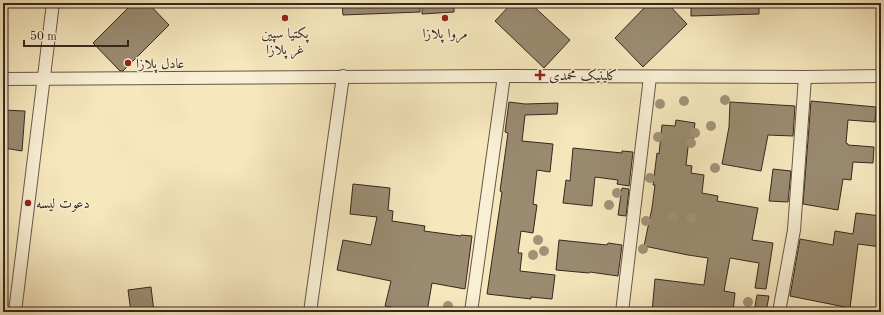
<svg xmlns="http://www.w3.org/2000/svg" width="884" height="315" font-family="'Old Standard TT',Amiri,serif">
<rect width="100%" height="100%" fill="#f6e7bd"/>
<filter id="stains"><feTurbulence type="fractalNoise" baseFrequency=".005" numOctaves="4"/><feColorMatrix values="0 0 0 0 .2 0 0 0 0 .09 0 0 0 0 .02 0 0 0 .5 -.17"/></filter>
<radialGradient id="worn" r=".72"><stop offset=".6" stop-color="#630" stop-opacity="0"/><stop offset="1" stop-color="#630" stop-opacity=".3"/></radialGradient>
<g fill="#9a8b71" stroke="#36271f">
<path d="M133 3H148L169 25 123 71H120L93 43Z"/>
<path d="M342 3H420V12L343 15Z"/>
<path d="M422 3H454V12L422 14Z"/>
<path d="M512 3H530L570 40 544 68 495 21Z"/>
<path d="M649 3H667L687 24 643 67 615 38Z"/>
<path d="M691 3H759V14L691 16Z"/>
<path d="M811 101 876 107 875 122 848 120 846 143 848 144V145L874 147 873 163 853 162 851 180 843 179 838 210 803 204Z"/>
<path d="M509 102 525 104 558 103 557 114 525 115 522 141 553 144 550 172 537 170 533 204 537 205 533 233 521 231 518 253H522L520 271 555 275 552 299 531 297V299L487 294 502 192 500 191 508 133 505 132Z"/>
<path d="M730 102 795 106 793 136 768 135 761 171 722 164 729 127Z"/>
<path d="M3 110 25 111 22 151 4 148 8 122H3Z"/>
<path d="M676 120 695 123 693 139H689L686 165 692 166 691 173 704 175 702 193 718 196 717 201 758 208 752 240 773 243 766 289 755 288 759 263 730 258 724 291 735 293 733 312H652L655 279 704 285 708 258 688 255 644 246 652 208 655 185H653L657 153 659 154 662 125 675 126Z"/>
<path d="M573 148 622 153V151L633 152 629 186 617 184 618 180 595 177 592 206 563 203 566 180 570 181Z"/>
<path d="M773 169 791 171 788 202 769 201Z"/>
<path d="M353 184 390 188 388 210 393 211 392 221 425 226 424 231 461 236V235L472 236 465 289 432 283 427 312H417L385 306 391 281 337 270 343 240 371 245 377 217 350 214Z"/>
<path d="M622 188 629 189 626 216 618 215Z"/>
<path d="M856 213 881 216V247L858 244 850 308 790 296 800 239 833 245 835 231 853 234Z"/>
<path d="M559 240 607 245 608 243 622 245 618 276 590 272 589 273 556 270Z"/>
<path d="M151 287 154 312H131L128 290Z"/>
<path d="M757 295 769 296 766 312H754Z"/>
</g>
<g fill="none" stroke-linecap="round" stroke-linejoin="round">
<g stroke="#665746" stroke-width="14">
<g id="minor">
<path d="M3 79 504 76 805 77 881 76"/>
<path d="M15 312 53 3"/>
<path d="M310 312 343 76"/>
<path d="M471 312 504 76"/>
<path d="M622 312 650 77"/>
<path d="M779 312 794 230 805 77"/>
</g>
</g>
<use href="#minor" stroke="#f9efd4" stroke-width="12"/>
</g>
<g fill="#a29378">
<circle cx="725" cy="100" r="5"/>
<circle cx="684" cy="101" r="5"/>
<circle cx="660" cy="104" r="5"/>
<circle cx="711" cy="126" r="5"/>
<circle cx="695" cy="133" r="5"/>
<circle cx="658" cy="137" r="5"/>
<circle cx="691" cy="143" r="5"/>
<circle cx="715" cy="168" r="5"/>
<circle cx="650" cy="178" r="5"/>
<circle cx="617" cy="193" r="5"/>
<circle cx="609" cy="205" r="5"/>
<circle cx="673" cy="217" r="5"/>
<circle cx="691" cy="218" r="5"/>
<circle cx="646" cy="221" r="5"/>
<circle cx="538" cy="240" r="5"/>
<circle cx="643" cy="249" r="5"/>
<circle cx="544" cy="251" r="5"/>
<circle cx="533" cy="255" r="5"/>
<circle cx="748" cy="302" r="5"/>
<circle cx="448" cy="306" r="5"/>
</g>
<g fill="#8f2418" stroke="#f9efd4" stroke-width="1.5">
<circle cx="285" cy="18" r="4"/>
<circle cx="445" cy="18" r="4"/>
<circle cx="128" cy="63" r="4"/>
<path d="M538 69h4v4h4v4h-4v4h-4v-4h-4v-4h4z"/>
<circle cx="28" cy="203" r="4"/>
</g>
<g text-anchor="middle" stroke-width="3" stroke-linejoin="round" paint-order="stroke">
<g font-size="14" fill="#36271f" stroke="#f9efd4" text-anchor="start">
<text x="285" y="38" text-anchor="middle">پکتیا سپین<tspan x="285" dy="16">غر پلازا</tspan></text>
<text x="445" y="38" text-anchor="middle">مروا پلازا</text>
<text x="136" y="68">عادل پلازا</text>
<text x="549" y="80">کلینیک محمدی</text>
<text x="36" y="208">دعوت لیسه</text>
</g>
</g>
<rect width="884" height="315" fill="none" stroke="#f6e7bd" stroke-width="16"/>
<rect x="4" y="4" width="876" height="307" fill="none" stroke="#36271f" stroke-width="2"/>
<rect x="8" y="8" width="868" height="299" fill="none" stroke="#36271f"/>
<path d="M24 40v6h104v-6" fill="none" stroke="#36271f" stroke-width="2"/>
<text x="30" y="40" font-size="12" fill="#36271f" stroke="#f9efd4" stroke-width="3" paint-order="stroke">50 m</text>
<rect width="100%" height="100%" filter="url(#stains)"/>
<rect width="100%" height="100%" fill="url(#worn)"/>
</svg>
